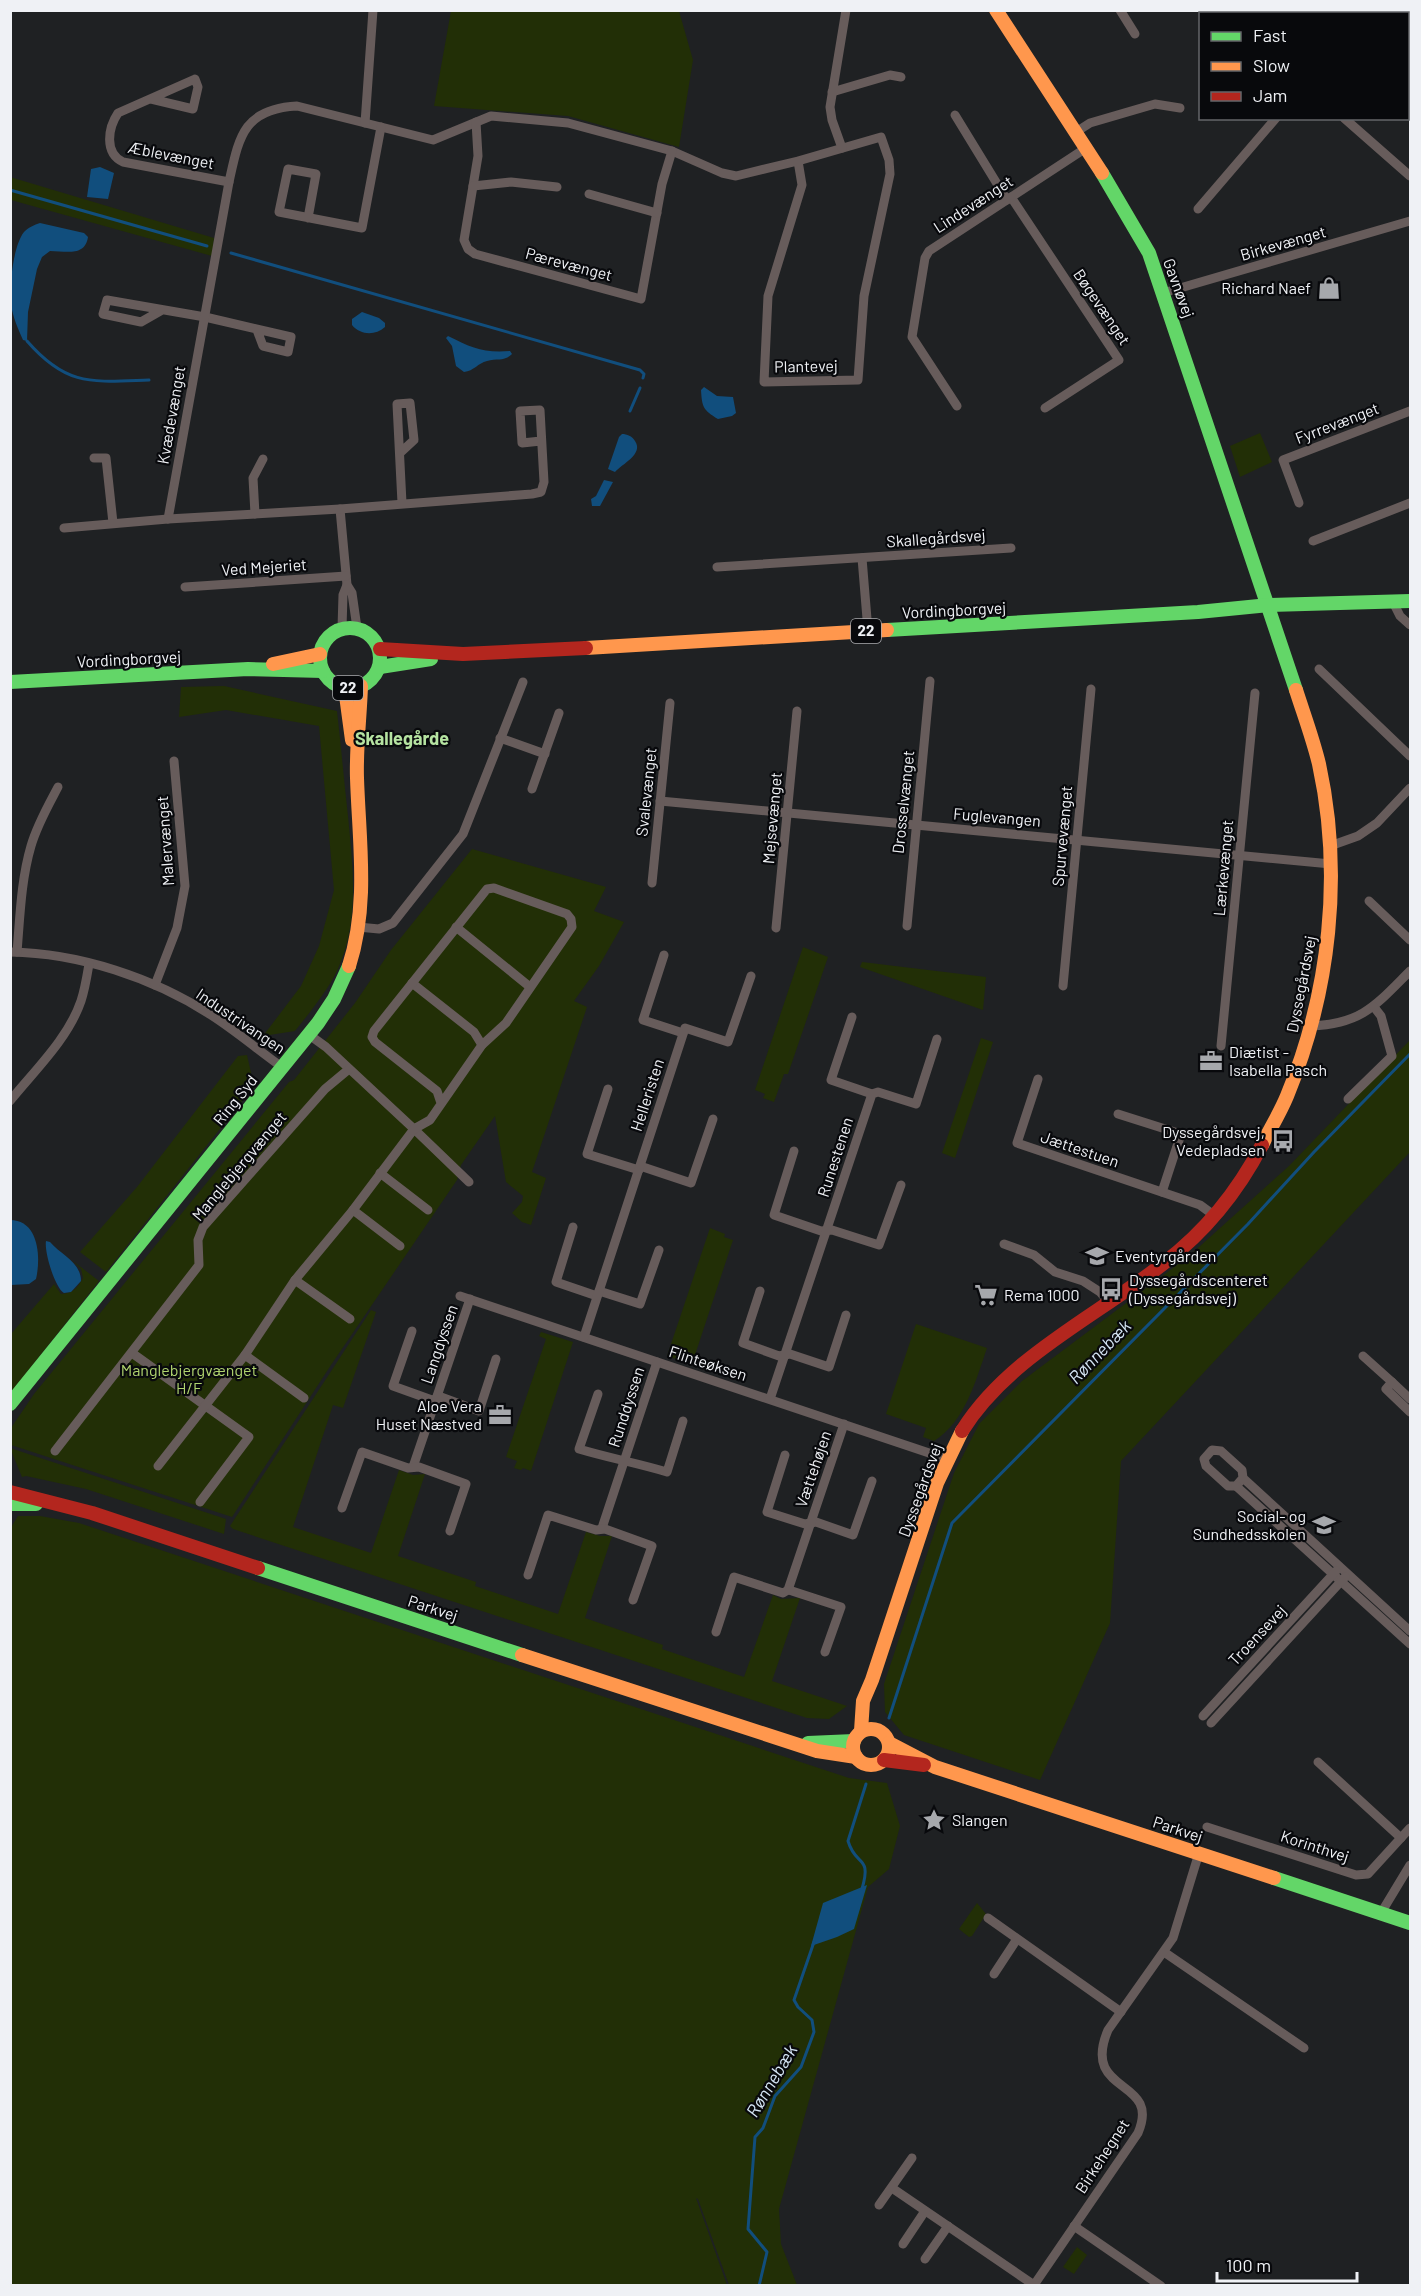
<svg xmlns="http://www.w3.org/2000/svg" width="1421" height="2296" font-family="Barlow,sans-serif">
<rect width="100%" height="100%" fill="#1f2123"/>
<g fill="#222f06">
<path d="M451 11H679L693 60 679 147 568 116 434 106Z"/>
<path d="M10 177 214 238 212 256 11 200Z"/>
<path d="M1260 433 1272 462 1240 477 1230 446Z"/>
<path d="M224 686 337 711C341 746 344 781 348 816 353 869 360 921 337 971 326 993 310 1012 295 1031L263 1036 301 986 319 946 334 890 319 726 226 710 179 717 181 687Z"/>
<path d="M472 849 606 887 594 911 624 922 599 966 574 1001 587 1007 532 1172 546 1178 531 1225 522 1222 512 1213 522 1202 523 1196 506 1182 495 1116 461 1165 457 1180 331 1365 232 1517 11 1445V1428L34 1394 289 1082 294 1080 355 1003 391 950Z"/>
<path d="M803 947 828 957 788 1074H784L774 1102 763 1098 765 1094 755 1090Z"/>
<path d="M862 962 986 977 983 1010 860 967Z"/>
<path d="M981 1038 993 1042 955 1158 942 1153Z"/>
<path d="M1410 1040V1152L1121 1461 1110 1623 1040 1780 904 1735 885 1712 884 1684 954 1473 979 1424 1022 1381 1189 1256 1289 1166Z"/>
<path d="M247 1055 254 1086 106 1272 80 1252 137 1187 238 1056Z"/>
<path d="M710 1228 725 1234 724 1237 733 1240 692 1364 667 1356Z"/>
<path d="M73 1261 99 1281 11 1392V1334L54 1284 61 1294C73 1293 77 1289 83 1278L81 1269Z"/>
<path d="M371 1310 376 1312 343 1408 333 1405 293 1527 371 1553 399 1470 413 1475 425 1474 398 1556 476 1582 475 1586 558 1614 586 1532 600 1536H612L585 1618 663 1645 662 1649 744 1677 773 1595 781 1599 800 1598 772 1681 847 1706 829 1719 807 1718 233 1529 230 1526Z"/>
<path d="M916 1324 987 1348C976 1380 965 1422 934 1441L923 1437 926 1428 886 1414Z"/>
<path d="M541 1332 573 1342 531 1471 523 1468 521 1470 514 1468 517 1461 506 1457 546 1339 539 1336Z"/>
<path d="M10 1448 226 1519 224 1534 86 1489 26 1476 22 1477Z"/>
<path d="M18 1516H40L79 1523 849 1778 887 1783 900 1826 889 1869 868 1887 779 2209 781 2244 797 2285H729L698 2199 696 2198 727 2285 11 2286 10 1529Z"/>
<path d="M977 1903 986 1914 972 1936 969 1937 959 1929Z"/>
<path d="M1077 2247 1087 2255 1074 2274 1063 2267Z"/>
</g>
<g fill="#114e7d">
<path d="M100 167 114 173 108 199 87 197 91 169Z"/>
<path d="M40 223 84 233 88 237C85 257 66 251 50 251L42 257 37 269 28 312 27 341 23 340C18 329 13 317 11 305 9 287 13 246 24 232 29 227 34 225 40 223Z"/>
<path d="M362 312 379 318 385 323V327C375 336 360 335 352 325V319Z"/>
<path d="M448 336C472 348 483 353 510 351L512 354C504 362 497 358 487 361 478 363 474 371 464 372L456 366 452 346 446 338Z"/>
<path d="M704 387 717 396 733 397 736 413 732 416 718 419C703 410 702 407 701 390Z"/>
<path d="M622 434C627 434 632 436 635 441 644 454 622 464 615 472L608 469 619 437Z"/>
<path d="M604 480 613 482 600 506H592L591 499 596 496Z"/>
<path d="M10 1220C39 1220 41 1258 36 1279L29 1284 11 1285Z"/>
<path d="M46 1241 50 1242C61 1255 81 1262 81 1281L71 1292 64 1293C55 1288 44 1252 46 1241Z"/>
<path d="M867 1885 854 1929 837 1937 811 1946 823 1903Z"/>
</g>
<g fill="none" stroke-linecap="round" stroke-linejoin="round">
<g stroke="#114e7d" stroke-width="3">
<path d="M10 190 207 246"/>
<path d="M231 253 640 370 644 374 643 378"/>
<path d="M27 341C67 387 92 382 149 380"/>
<path d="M630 411 640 388"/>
<path d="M889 1718 952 1523 1248 1224 1314 1152 1410 1054"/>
<path d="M862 1889C872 1854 856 1868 848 1841L866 1784"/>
<path d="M759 2286 767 2252 748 2229 755 2137 763 2128 775 2096 801 2067 814 2032 812 2020 798 2007 794 2000 814 1942"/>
</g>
<g stroke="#675c5b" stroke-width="9">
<path d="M1120 10 1135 34"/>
<path d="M1222 10 1225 14"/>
<path d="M1405 14 1409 10"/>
<path d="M832 92 890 75 901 77"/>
<path d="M151 99 193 109 198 87 195 79 118 113C108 128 104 153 123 162L229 182C239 137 243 109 297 106L433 140 491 116 568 123 672 151 722 173 736 176 798 161 802 185 768 296 764 382 858 380 864 296 890 174 889 160 881 137 798 161"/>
<path d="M955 115 1007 200"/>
<path d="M1344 118 1410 176"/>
<path d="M476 122 478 156 464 240 468 249 475 254 641 299 662 184 672 151"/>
<path d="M365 123 373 10"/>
<path d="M1076 132 1090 123 1155 104 1180 108"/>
<path d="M842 148 832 120 830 107 846 10"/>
<path d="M473 186 511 182 557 187"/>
<path d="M589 194 657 213"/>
<path d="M1011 197 1119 360 1045 408"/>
<path d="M1198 209 1276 118"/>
<path d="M308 218 316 174 288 169 279 212 362 228 381 127"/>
<path d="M1163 293 1410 221"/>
<path d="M162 310 141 322 103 314 107 300 205 317 291 337 288 352 263 346 257 330"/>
<path d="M957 406 912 337 925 258 929 251 1086 148"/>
<path d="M400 453 414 440 410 403 397 404 402 503"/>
<path d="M94 458H106L113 523"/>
<path d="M1299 503 1283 460 1410 411"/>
<path d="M340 509 347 585 352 593 357 628"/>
<path d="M255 514 253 478 263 459"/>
<path d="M168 519 229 182"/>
<path d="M64 528 168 519 340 509 532 494 541 492 544 482 540 410 520 411 522 443 541 441"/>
<path d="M1313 541 1410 503"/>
<path d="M862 558 868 631"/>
<path d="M717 567 1011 548"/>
<path d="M185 587 346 576"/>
<path d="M1393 602 1400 616 1410 625"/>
<path d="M342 628 343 595 347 585"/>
<path d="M1319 669 1410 756"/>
<path d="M500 738 545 754"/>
<path d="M532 789 559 713"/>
<path d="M660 801 1331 864"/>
<path d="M1330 846 1358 836 1377 823 1410 788"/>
<path d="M652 883 670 703"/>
<path d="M1369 901 1410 940"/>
<path d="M907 926 930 681"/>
<path d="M358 927 379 929 393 923 463 834 523 682"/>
<path d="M456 927 530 987"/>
<path d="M776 928 797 711"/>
<path d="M10 952C79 953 154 978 211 1015 236 1031 258 1050 282 1067"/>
<path d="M17 952C20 917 21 880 31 846 37 825 48 806 58 787"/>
<path d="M664 955 643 1020 683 1033"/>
<path d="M412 983 474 1032 482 1045"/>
<path d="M155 985 177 928 185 886 174 761"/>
<path d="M1063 986 1091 689"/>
<path d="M852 1017 831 1080 872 1094"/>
<path d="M1311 1026C1362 1024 1376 1005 1410 971"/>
<path d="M308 1034 326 1047 414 1129 469 1182"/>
<path d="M1221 1046 1255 693"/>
<path d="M1038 1079 1017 1143 1200 1205 1215 1216"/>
<path d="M608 1089 587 1154 639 1170"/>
<path d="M1348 1099 1392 1056 1381 1016 1374 1007"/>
<path d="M10 1101C35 1070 68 1039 81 1001 85 989 87 976 89 964"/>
<path d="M1118 1114 1181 1134 1162 1192"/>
<path d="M794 1151 774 1215 821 1231 832 1230 879 1245 901 1185"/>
<path d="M640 1166 691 1183 713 1119"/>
<path d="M380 1173 428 1210"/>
<path d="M353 1210 400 1246"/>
<path d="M573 1227 556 1282 597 1296"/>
<path d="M1004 1244 1034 1255 1055 1272 1083 1281 1100 1292 1109 1303"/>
<path d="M295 1280 350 1319"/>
<path d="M599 1291 640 1304 659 1250"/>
<path d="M760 1291 743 1343 779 1356 790 1354 829 1367 846 1315"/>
<path d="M460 1296 947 1459"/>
<path d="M412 1331 393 1386 432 1400 441 1397 479 1411 496 1359"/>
<path d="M584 1337 685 1028 728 1042 751 976"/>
<path d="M132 1353 249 1437 200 1502"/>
<path d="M245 1355 304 1398"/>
<path d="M1363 1356 1392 1382 1386 1389 1410 1412"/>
<path d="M1392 1382 1410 1399"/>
<path d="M598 1394 579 1449C609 1458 637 1463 667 1472L683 1421"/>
<path d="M770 1399 872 1094 878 1092 916 1104 937 1039"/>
<path d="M55 1451 199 1265 198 1240 203 1227 325 1089 349 1069"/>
<path d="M785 1455 767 1512 805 1524 816 1522 853 1535 872 1481"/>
<path d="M158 1466 245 1355 295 1280 353 1210 414 1129 430 1120 482 1045 506 1023 572 927 571 919 567 914 494 888 487 889 374 1031 372 1037 375 1042 437 1091 441 1103"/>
<path d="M413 1467 470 1299"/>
<path d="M1243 1478 1236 1486H1228L1206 1466 1204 1459 1212 1450 1221 1451 1242 1470 1243 1478 1410 1631"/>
<path d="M1236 1486 1410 1644"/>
<path d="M342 1508 362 1452 408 1468 419 1467 466 1484 450 1531"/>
<path d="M602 1528 657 1362"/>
<path d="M528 1575 548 1515 596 1530 605 1529 652 1546 633 1600"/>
<path d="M788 1590 844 1424"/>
<path d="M716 1632 734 1577 783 1593 788 1590 792 1591 841 1607 825 1652"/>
<path d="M1203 1716 1336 1571"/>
<path d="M1211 1723 1345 1577"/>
<path d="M1318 1762 1401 1838"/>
<path d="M1207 1827 1356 1875 1368 1874 1410 1828"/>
<path d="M1381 1913 1410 1865"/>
<path d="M988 1918 1121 2012"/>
<path d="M1164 1952 1304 2048"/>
<path d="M994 1974 1017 1939"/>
<path d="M892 2188 1034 2285 1138 2133C1162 2077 1080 2096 1108 2030L1173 1938 1199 1853"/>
<path d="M879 2205 912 2158"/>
<path d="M1074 2226 1161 2286"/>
<path d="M903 2244 925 2211"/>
<path d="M925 2259 948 2226"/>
</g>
<g stroke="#63d668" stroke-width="14">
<path d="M1102 173 1149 253 1296 690"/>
<circle cx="350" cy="658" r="30"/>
<path d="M887 630 1198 612 1269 605 1410 601"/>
<path d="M380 667 431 659"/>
<path d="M10 682 248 669 323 671"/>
<path d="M10 1404 318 1023 334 999 349 966"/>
<path d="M10 1504H36"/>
<path d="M258 1568 522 1655"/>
<path d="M808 1743 854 1741"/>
<path d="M1274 1878 1410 1923"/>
</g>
<g stroke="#ff974d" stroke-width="14">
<path d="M996 10 1102 173"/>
<path d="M586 648 887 630"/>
<path d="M273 664 320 654"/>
<path d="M345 688 352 740"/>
<path d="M349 966C369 904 359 841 357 778 356 747 360 717 361 686"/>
<path d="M1262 1145C1270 1129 1280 1113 1287 1096 1330 992 1343 874 1319 764 1313 739 1304 715 1296 690"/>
<path d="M522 1655 817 1751 856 1757"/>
<circle cx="871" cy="1747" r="18"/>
<path d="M861 1731 863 1701 872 1680 937 1483 962 1431"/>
<path d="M889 1743 935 1767 1274 1878"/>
</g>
<g stroke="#b3261e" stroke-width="14">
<path d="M380 649 463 654 586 648"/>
<path d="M962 1431C1008 1357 1097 1316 1164 1263 1206 1231 1238 1191 1262 1145"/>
<path d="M10 1492 92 1513 258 1568"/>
<path d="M884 1760 924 1765"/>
</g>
</g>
<defs>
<g id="shop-bare" transform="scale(1.8)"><path d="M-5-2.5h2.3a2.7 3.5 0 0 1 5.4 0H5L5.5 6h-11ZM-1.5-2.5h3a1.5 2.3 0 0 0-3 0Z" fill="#a6a8ac" stroke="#08090c" stroke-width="2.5" paint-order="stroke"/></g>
<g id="office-bare" transform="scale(1.8)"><path d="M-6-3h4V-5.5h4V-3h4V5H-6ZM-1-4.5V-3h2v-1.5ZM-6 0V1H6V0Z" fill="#a6a8ac" stroke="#08090c" stroke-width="2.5" paint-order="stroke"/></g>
<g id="bus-bare" transform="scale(1.8)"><path d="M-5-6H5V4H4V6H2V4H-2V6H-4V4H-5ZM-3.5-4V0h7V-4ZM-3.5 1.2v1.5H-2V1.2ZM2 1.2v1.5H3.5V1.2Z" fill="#a6a8ac" stroke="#08090c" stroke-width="2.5" paint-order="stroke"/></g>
<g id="school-bare" transform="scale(1.8)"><path d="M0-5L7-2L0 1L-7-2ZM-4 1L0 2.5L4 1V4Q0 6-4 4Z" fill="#a6a8ac" stroke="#08090c" stroke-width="2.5" paint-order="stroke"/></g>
<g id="supermarket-bare" transform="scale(1.8)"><path d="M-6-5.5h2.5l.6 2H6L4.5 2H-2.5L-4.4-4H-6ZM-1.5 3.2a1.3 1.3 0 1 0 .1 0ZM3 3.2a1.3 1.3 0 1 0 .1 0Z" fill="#a6a8ac" stroke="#08090c" stroke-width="2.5" paint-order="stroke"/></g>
<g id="sight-bare" transform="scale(1.8)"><path d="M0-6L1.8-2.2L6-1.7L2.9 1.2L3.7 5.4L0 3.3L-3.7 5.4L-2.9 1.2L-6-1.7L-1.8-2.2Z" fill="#a6a8ac" stroke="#08090c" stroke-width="2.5" paint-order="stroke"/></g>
</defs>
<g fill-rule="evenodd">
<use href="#shop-bare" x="1329" y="288"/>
<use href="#office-bare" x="1211" y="1061"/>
<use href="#bus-bare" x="1283" y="1141"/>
<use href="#school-bare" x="1097" y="1256"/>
<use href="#bus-bare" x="1111" y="1289"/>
<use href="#supermarket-bare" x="986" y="1295"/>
<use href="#office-bare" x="500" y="1415"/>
<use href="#school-bare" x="1324" y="1525"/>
<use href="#sight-bare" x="934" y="1820"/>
</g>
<g text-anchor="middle" stroke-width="4.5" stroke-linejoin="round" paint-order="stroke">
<g fill="#08090c" stroke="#aaabaf" stroke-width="1.5">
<rect x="851" y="619" width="30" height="24" rx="4.5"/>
<rect x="333" y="676" width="30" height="24" rx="4.5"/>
</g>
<g font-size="15" font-weight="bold" fill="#eff1f5">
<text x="866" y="636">22</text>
<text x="348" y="693">22</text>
</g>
<g font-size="16" fill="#eff1f5" stroke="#08090c">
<text transform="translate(171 155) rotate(11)" y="6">Æblevænget</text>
<text transform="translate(973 204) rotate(-33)" y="6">Lindevænget</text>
<text transform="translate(1283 243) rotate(-16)" y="6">Birkevænget</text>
<text transform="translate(569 264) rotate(15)" y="6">Pærevænget</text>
<text transform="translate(1179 288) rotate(70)" y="6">Gavnøvej</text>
<text transform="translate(1102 307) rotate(56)" y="6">Bøgevænget</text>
<text transform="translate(806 366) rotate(-1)" y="6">Plantevej</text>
<text transform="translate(171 415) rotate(-80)" y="6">Kvædevænget</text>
<text transform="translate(1337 423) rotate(-21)" y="6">Fyrrevænget</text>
<text transform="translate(936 538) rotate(-4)" y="6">Skallegårdsvej</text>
<text transform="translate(264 567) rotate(-4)" y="6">Ved Mejeriet</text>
<text transform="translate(954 610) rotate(-3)" y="6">Vordingborgvej</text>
<text transform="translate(129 659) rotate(-3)" y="6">Vordingborgvej</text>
<text transform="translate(646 792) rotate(-84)" y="6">Svalevænget</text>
<text transform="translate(903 802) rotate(-84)" y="6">Drosselvænget</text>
<text transform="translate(997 817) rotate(5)" y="6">Fuglevangen</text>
<text transform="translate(772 818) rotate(-85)" y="6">Mejsevænget</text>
<text transform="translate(1062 836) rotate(-85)" y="6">Spurvevænget</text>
<text transform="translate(165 841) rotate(-94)" y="6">Malervænget</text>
<text transform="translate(1223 868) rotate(-85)" y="6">Lærkevænget</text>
<text transform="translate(1301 984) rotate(-79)" y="6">Dyssegårdsvej</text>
<text transform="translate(241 1021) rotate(34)" y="6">Industrivangen</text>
<text transform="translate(647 1095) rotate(-72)" y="6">Helleristen</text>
<text transform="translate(235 1100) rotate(-51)" y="6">Ring Syd</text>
<text transform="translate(1080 1149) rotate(19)" y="6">Jættestuen</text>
<text transform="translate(835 1157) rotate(-72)" y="6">Runestenen</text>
<text transform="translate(239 1166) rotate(-50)" y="6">Manglebjergvænget</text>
<text transform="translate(439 1344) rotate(-71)" y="6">Langdyssen</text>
<text transform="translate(708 1363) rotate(18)" y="6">Flinteøksen</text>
<text transform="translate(626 1407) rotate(-72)" y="6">Runddyssen</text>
<text transform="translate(813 1469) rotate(-71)" y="6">Vættehøjen</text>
<text transform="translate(920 1490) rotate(-70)" y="6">Dyssegårdsvej</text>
<text transform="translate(433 1608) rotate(18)" y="6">Parkvej</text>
<text transform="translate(1257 1635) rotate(-47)" y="6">Troensevej</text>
<text transform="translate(1178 1829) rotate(18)" y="6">Parkvej</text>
<text transform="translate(1315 1846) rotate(18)" y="6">Korinthvej</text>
<text transform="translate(1102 2156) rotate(-57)" y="6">Birkehegnet</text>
</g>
<g font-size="16" fill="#eff1f5" stroke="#08090c" text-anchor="start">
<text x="1311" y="294" text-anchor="end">Richard Naef</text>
<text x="1229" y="1058">Diætist -<tspan x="1229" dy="18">Isabella Pasch</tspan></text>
<text x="1265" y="1138" text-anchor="end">Dyssegårdsvej,<tspan x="1265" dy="18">Vedepladsen</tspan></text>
<text x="1115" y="1262">Eventyrgården</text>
<text x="1129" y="1286">Dyssegårdscenteret<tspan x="1129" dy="18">(Dyssegårdsvej)</tspan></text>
<text x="1004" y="1301">Rema 1000</text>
<text x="482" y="1412" text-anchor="end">Aloe Vera<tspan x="482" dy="18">Huset Næstved</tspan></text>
<text x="1306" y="1522" text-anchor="end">Social- og<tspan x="1306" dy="18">Sundhedsskolen</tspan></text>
<text x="952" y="1826">Slangen</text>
</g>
<g font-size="16" fill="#b0d46f" stroke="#08090c">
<text x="189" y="1376">Manglebjergvænget<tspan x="189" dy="18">H/F</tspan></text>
</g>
<g font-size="18" font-weight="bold" fill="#b5e3a1" stroke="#08090c">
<text x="402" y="745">Skallegårde</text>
</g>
<g font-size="18" font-style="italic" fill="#d5e5f4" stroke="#08090c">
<text transform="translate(1100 1352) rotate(-46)" y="6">Rønnebæk</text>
<text transform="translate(772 2081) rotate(-59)" y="6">Rønnebæk</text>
</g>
</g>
<rect width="1421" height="2296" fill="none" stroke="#eff1f5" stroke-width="24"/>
<rect x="1199" y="12" width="210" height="108" fill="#08090c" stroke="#646669" stroke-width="1.5"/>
<rect x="1211" y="32" width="30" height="9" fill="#63d668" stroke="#646669" stroke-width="1.5"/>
<text x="1253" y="42" font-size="18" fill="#eff1f5">Fast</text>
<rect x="1211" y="62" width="30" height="9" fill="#ff974d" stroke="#646669" stroke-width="1.5"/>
<text x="1253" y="72" font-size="18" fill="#eff1f5">Slow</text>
<rect x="1211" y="92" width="30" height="9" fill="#b3261e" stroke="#646669" stroke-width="1.5"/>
<text x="1253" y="102" font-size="18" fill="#eff1f5">Jam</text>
<path d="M1217 2272v9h140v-9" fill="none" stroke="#eff1f5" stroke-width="3"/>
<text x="1226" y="2272" font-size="18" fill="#eff1f5" stroke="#08090c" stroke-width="4.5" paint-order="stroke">100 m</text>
</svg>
